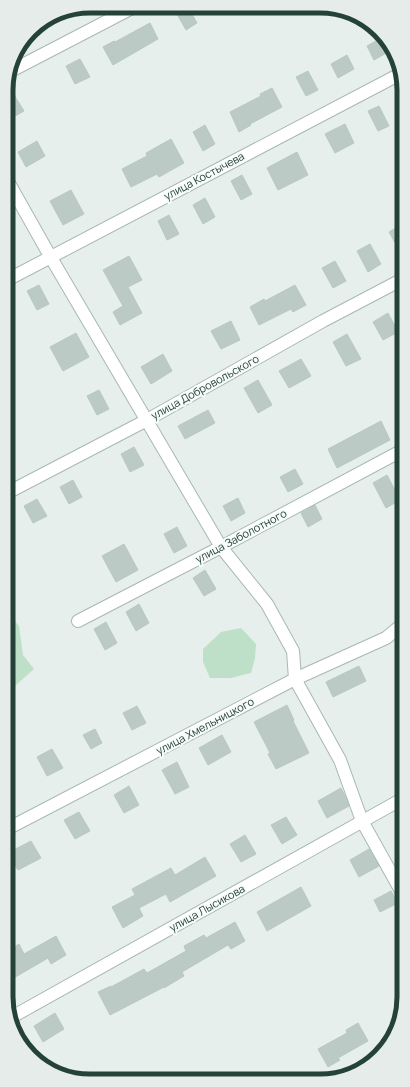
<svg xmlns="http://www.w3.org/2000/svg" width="410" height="1087" font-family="Manrope,sans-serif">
<rect width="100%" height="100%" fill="#e6efeb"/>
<g fill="#bfe0c8">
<path d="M7 611 19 626 23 655 34 669 7 693Z"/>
<path d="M241 628 256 644 255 658 251 673 231 678H210L203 662V649L221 632Z"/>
</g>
<g fill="#bbcac4" stroke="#b8c9c2">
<path d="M173 7H188L197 23 186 30Z"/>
<path d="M150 23 158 39 113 65 103 47 114 41 115 42Z"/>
<path d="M383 37 390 51 374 60 367 46Z"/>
<path d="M347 55 354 69 338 78 331 64Z"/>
<path d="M80 59 90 77 75 84 66 66Z"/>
<path d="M308 71 318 90 306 96 296 77Z"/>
<path d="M272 88 282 107 250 124 251 125 239 132 230 112 261 96 260 94Z"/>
<path d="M14 95 24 111 6 121V100Z"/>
<path d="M379 106 389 126 378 131 368 111Z"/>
<path d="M345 124 354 143 335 153 325 134Z"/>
<path d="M205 125 215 144 203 151 193 132Z"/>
<path d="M171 139 184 163 159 177 157 174 131 187 122 169 147 156 146 153Z"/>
<path d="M37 141 45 156 26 167 18 152Z"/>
<path d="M297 152 308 175 278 190 267 168Z"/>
<path d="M242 175 252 194 241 200 231 181Z"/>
<path d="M71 190 84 214 63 225 50 201Z"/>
<path d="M205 198 215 217 203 224 193 205Z"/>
<path d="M169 215 179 234 167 240 158 221Z"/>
<path d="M403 224V257L389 232Z"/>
<path d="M370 244 381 264 368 272 357 251Z"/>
<path d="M129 256 142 280 128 287 142 313 120 325 113 312 123 306 103 270Z"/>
<path d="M335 261 346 281 333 288 322 268Z"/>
<path d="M39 285 49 304 37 310 27 291Z"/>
<path d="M295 285 306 305 293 312 291 309 259 325 250 307 264 299 265 301Z"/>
<path d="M388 313 398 332 383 340 373 322Z"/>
<path d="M231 321 240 340 221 349 211 331Z"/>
<path d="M76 333 89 357 63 371 50 347Z"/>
<path d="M347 334 361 359 346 366 333 342Z"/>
<path d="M163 354 172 371 151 384 141 367Z"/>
<path d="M301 359 311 376 289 388 279 371Z"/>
<path d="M258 380 272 405 258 413 244 388Z"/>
<path d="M99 390 109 409 97 415 87 396Z"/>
<path d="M208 410 215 423 185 439 178 426Z"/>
<path d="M381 421 390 440 337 468 328 449Z"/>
<path d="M134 447 144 465 130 472 121 454Z"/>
<path d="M295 469 303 484 288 492 280 477Z"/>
<path d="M387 475 400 500 386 508 373 483Z"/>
<path d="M73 480 82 497 69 504 60 487Z"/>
<path d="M238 498 245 513 231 521 223 506Z"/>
<path d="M37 499 47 516 33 523 24 506Z"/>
<path d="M315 505 322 519 308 527 301 513Z"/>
<path d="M177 527 187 546 174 553 164 534Z"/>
<path d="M124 544 138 570 116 582 102 556Z"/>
<path d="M205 570 216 589 204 596 193 578Z"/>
<path d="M139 604 149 623 136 631 126 612Z"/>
<path d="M106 622 117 643 105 650 94 629Z"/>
<path d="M359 666 366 681 333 697 326 682Z"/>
<path d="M287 705 294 720 293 721 309 753 276 769 268 754 270 753 254 722Z"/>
<path d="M137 706 146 723 132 730 123 713Z"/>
<path d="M95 729 102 743 91 749 83 735Z"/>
<path d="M222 735 231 752 208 765 199 748Z"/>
<path d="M52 749 63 768 47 776 37 757Z"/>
<path d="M177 762 189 787 175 794 162 770Z"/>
<path d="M129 786 139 805 124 813 114 795Z"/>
<path d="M341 788 345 796 349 806 327 818 318 801Z"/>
<path d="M79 812 90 831 75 839 64 820Z"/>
<path d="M286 817 297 835 282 844 271 825Z"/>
<path d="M245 835 256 854 241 862 230 844Z"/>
<path d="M31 841 41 858 18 870 8 853Z"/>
<path d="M369 849 379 866 359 877 350 860Z"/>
<path d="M205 857 216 876 170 902 166 894 139 908 143 916 123 928 112 907 135 895 132 889 171 868 175 875Z"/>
<path d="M301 887 311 906 267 931 257 912Z"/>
<path d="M391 891 398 903 380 912 374 900Z"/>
<path d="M235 922 245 941 231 949 228 945 182 972 184 976 164 988V987L110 1015 98 992 111 986V987L144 969 147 973 186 951 184 946 204 935 206 938Z"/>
<path d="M56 936 66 955 51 964 48 958 12 979 8 971V951L19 944 24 954Z"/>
<path d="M55 1013 64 1029 43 1042 34 1026Z"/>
<path d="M358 1023 368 1041 338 1058 340 1060 328 1067 318 1049 347 1033 346 1030Z"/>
</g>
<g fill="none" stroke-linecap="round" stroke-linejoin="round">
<g stroke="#a8b8b2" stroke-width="14">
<g id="minor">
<path d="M9 72 136 6"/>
<path d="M6 178 50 256 221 547 267 604 293 651 295 679 340 760 362 821 404 896"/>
<path d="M7 280 402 73"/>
<path d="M7 493 147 420 323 321 403 279"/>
<path d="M78 621 221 547 403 450"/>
<path d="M7 829 295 679 386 638 403 624"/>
<path d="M10 1018 404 798"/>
</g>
</g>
<use href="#minor" stroke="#fff" stroke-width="12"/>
</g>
<g text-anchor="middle" stroke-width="4" stroke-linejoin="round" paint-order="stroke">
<g font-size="11" fill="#24423a" stroke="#f7fbf9">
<text transform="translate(204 176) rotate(-28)" y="4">улица Костычева</text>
<text transform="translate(205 387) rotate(-29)" y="4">улица Добровольского</text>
<text transform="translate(241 536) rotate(-28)" y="4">улица Заболотного</text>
<text transform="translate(205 726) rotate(-28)" y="4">улица Хмельницкого</text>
<text transform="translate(207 908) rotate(-29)" y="4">улица Лысикова</text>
</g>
</g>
<path d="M0 0H410V1087H0ZM90 13H320A77 77 0 0 1 397 90V997A77 77 0 0 1 320 1074H90A77 77 0 0 1 13 997V90A77 77 0 0 1 90 13Z" fill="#e6ecea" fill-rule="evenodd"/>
<path fill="none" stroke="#24423a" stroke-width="5" d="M90 13H320A77 77 0 0 1 397 90V997A77 77 0 0 1 320 1074H90A77 77 0 0 1 13 997V90A77 77 0 0 1 90 13Z"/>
</svg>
